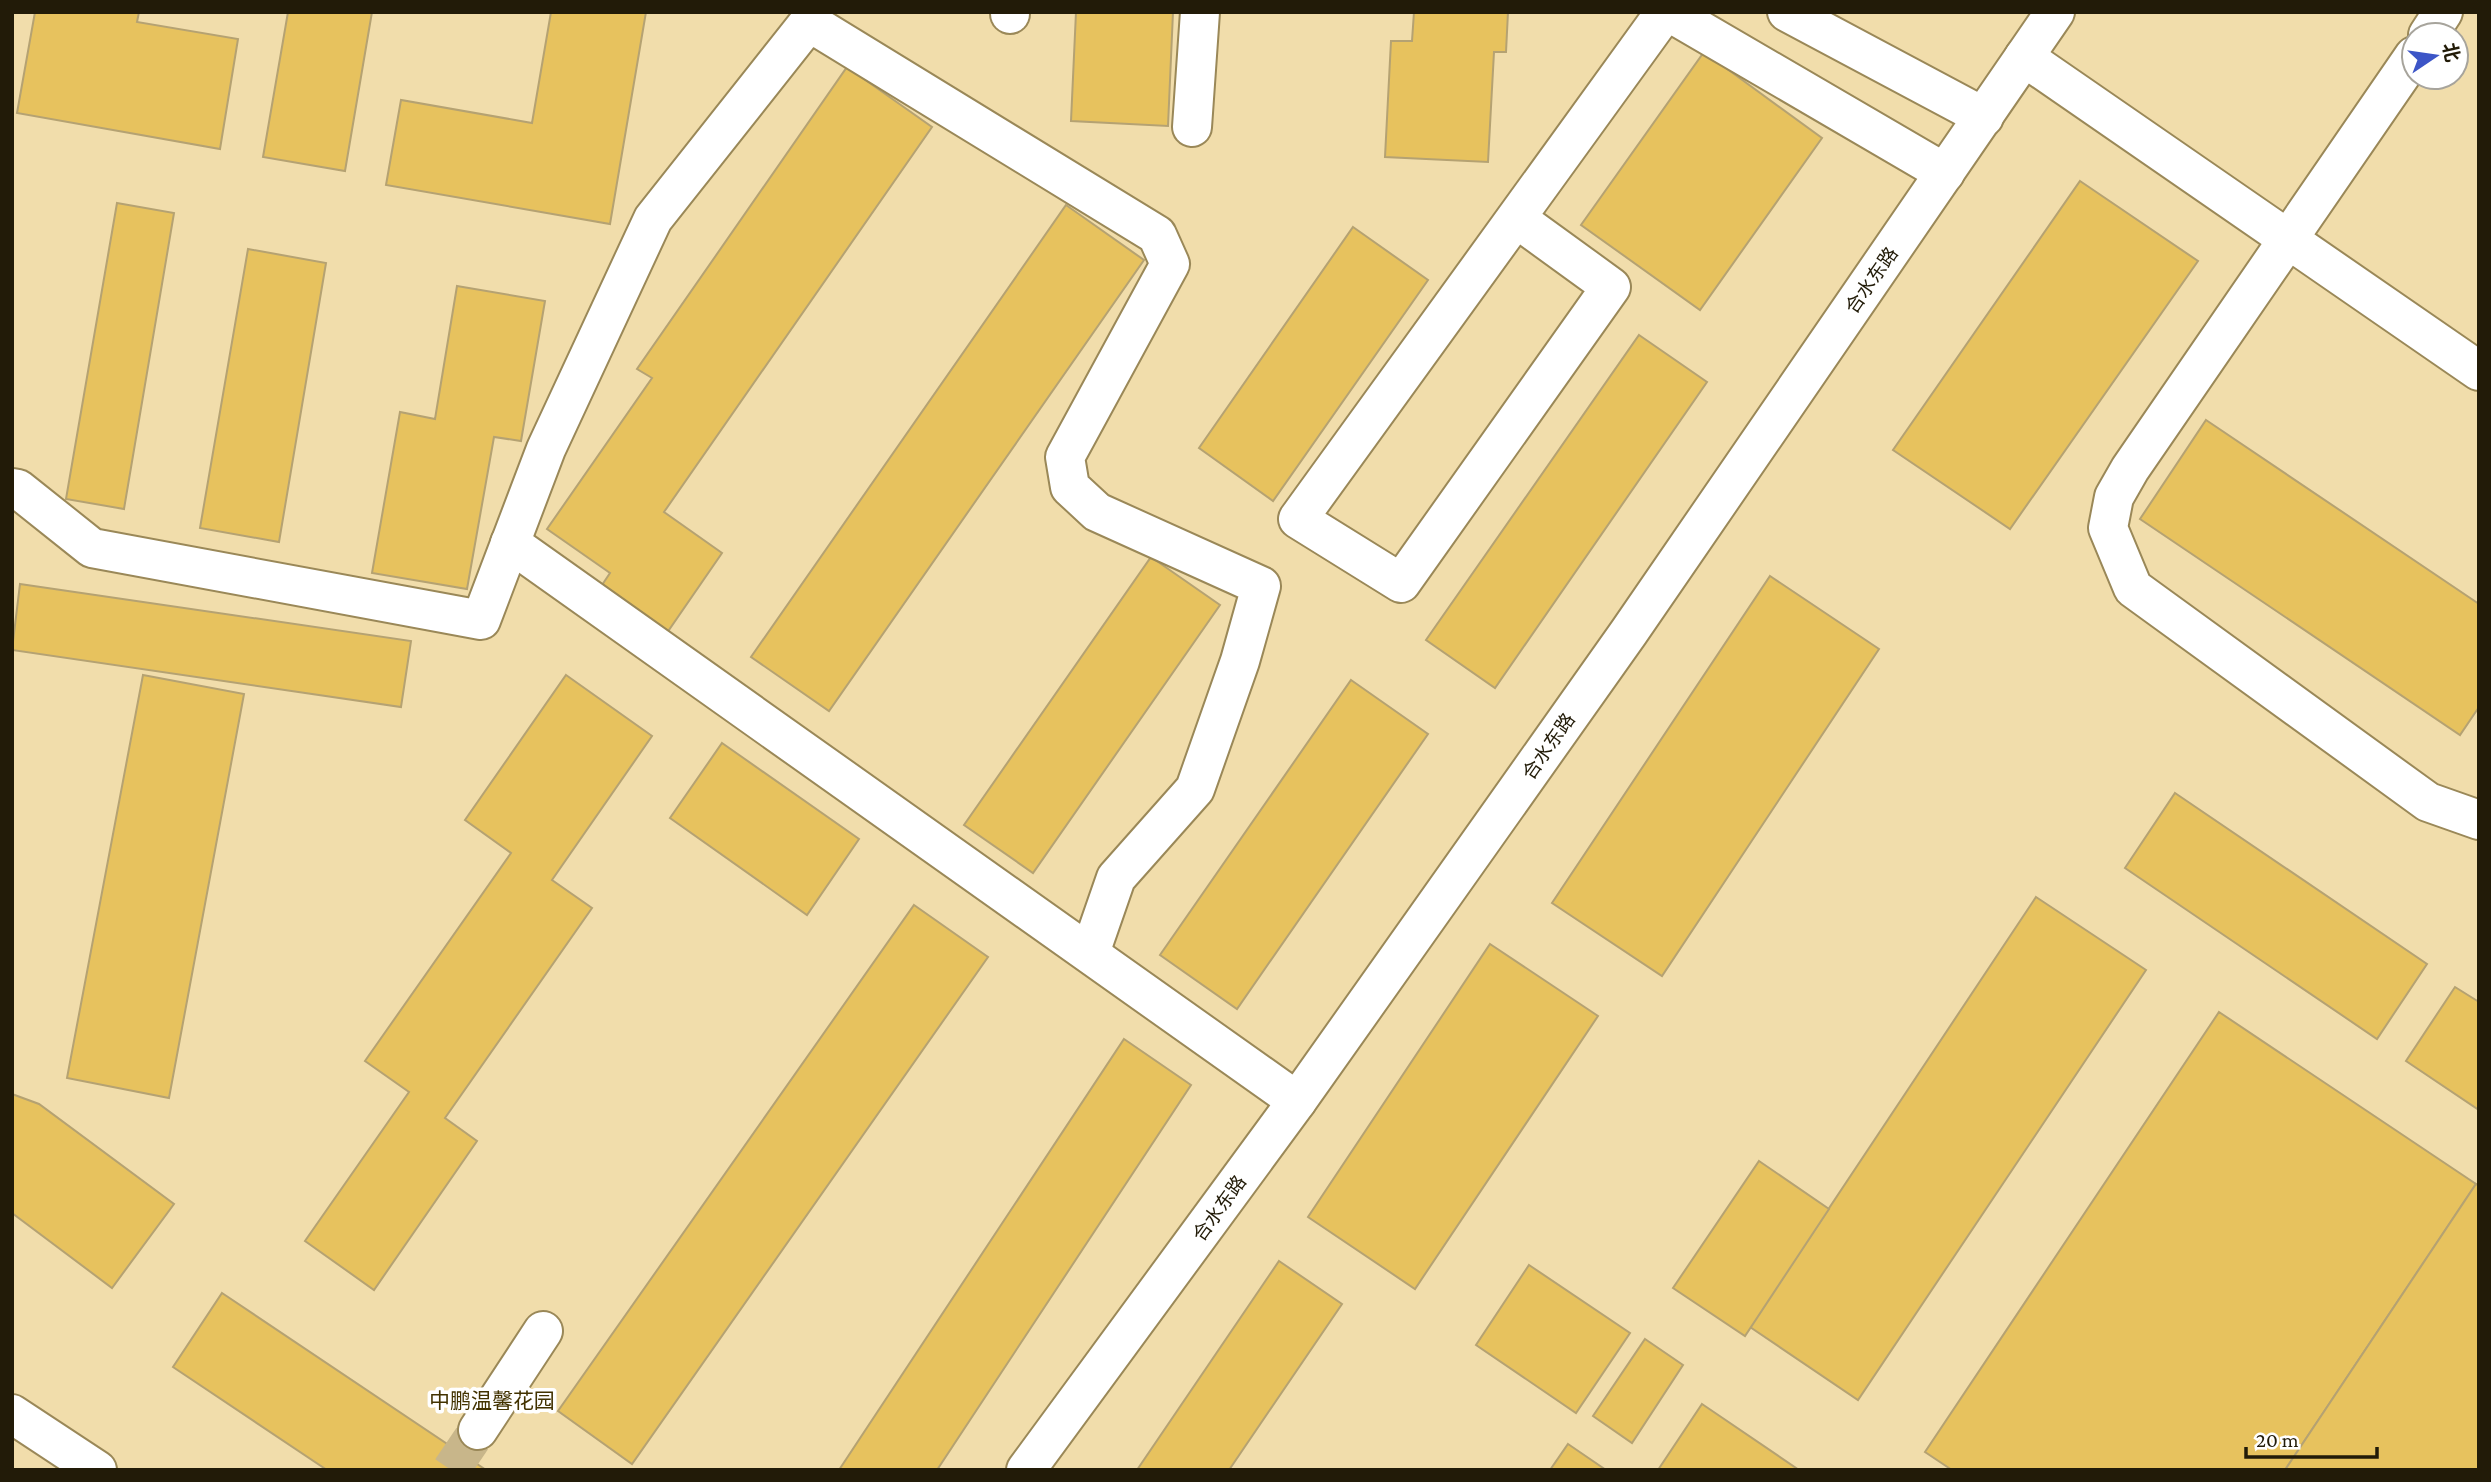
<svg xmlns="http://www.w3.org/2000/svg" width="2491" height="1482" font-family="'Crimson Pro','Noto Sans SC',serif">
<rect width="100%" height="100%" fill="#f1ddab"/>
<g fill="#e7c25e" stroke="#b5a272" stroke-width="2">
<path d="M35 12H139L137 22 238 39 220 149 17 113Z"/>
<path d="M288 12H372L345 171 263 157Z"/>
<path d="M551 12H646L610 224 386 185 401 100 532 123Z"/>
<path d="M1076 12H1173L1168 126 1071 121Z"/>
<path d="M1414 12H1508L1506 52H1494L1488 162 1385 157 1391 41H1412Z"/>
<path d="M1704 52 1822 138 1700 310 1581 225Z"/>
<path d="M847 67 932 127 664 512 722 553 662 640 596 594 610 573 547 529 652 378 637 369Z"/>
<path d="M2080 181 2198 261 2010 529 1893 450Z"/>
<path d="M117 203 174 213 124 509 66 499Z"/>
<path d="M1066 205 1144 260 829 711 751 657Z"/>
<path d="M1353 227 1428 280 1273 501 1199 448Z"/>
<path d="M248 249 326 263 279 542 200 528Z"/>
<path d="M457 286 545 301 521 441 494 437 467 589 372 573 400 412 435 419Z"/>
<path d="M1639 335 1707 382 1495 688 1426 640Z"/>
<path d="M2206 420 2479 604V707L2460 735 2140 519Z"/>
<path d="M1151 557 1220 605 1033 873 964 825Z"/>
<path d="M1770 576 1879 649 1662 976 1552 903Z"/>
<path d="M20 584 411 641 401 707 12 650Z"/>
<path d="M143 675 244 694 169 1098 67 1078Z"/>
<path d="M566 675 652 736 552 880 592 908 445 1118 477 1141 374 1290 305 1241 409 1092 365 1061 511 853 465 820Z"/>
<path d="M1351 680 1428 734 1237 1009 1160 955Z"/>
<path d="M722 743 859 839 807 915 670 818Z"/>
<path d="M2175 793 2427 964 2377 1039 2125 868Z"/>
<path d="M2036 897 2146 970 1858 1400 1750 1327Z"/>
<path d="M914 905 988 957 632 1464 558 1411Z"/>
<path d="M1490 944 1598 1016 1415 1289 1308 1217Z"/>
<path d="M2455 987 2479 1002V1110L2406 1061Z"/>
<path d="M2219 1012 2476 1184 2285 1470H1952L1925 1452Z"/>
<path d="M1124 1039 1191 1085 937 1470H839Z"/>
<path d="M12 1094 39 1104 174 1204 112 1288 12 1213Z"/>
<path d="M1759 1161 1829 1209 1745 1336 1673 1288Z"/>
<path d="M2476 1184 2479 1186V1470H2285Z"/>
<path d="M1279 1261 1342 1304 1229 1470H1137Z"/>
<path d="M1529 1265 1630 1333 1576 1413 1476 1345Z"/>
<path d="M222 1293 486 1470H327L173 1367Z"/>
<path d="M1645 1339 1683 1365 1632 1443 1593 1416Z"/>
<path d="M1702 1404 1799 1470H1658Z"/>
<path d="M1568 1444 1606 1470H1550Z"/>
</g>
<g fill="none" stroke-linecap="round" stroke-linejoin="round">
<path stroke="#c8b68a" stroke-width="38" stroke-dasharray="38 19" stroke-linecap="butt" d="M451 1470 478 1430"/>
<g stroke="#9a8858" stroke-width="42">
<g id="minor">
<path d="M1669 12 1945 173"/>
<path d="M1787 12 1984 117"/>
<path d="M1010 14V12"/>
<path d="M2428 35 2443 12"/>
<path d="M2414 56 2130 469 2114 497 2108 528 2133 588 2428 802 2479 820"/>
<path d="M2024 57 2479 371"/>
<path d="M1192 127 1200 12"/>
<path d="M1516 218 1611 287 1401 583 1298 519 1665 12"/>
<path d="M12 488 18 489 92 548 481 620 546 449 653 219 809 22 1157 235 1170 264 1065 457 1070 487 1097 512 1261 586 1240 661 1195 789 1116 878 1090 953"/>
<path d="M510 543 1297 1101"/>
<path d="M12 1414 97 1470"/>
<path d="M478 1430 543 1331"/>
<path d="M1026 1470 1297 1101 1629 632 2055 12"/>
</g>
</g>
<use href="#minor" stroke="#fff" stroke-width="38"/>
</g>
<g text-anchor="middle" stroke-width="7" stroke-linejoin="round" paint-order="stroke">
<g font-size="19" fill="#221b08" stroke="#fff">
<text transform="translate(1871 280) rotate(-55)" y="7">合水东路</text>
<text transform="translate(1548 746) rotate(-55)" y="7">合水东路</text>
<text transform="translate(1219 1208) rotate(-54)" y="7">合水东路</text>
</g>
<g font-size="21" fill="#423200" stroke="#fff">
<text x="492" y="1408">中鹏温馨花园</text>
</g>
</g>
<rect width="2491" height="1482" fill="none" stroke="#221b08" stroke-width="28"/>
<g transform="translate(2435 56) rotate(77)"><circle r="33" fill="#ffffff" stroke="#a7a49c" stroke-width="2"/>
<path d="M0-5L12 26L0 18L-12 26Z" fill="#3c55c7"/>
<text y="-10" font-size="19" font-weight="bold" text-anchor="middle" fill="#221b08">北</text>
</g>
<path d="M2246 1447v10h131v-10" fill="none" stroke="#221b08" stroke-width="3.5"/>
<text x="2256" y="1447" font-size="21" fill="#221b08" stroke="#ffffff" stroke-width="5" paint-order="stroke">20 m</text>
</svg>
